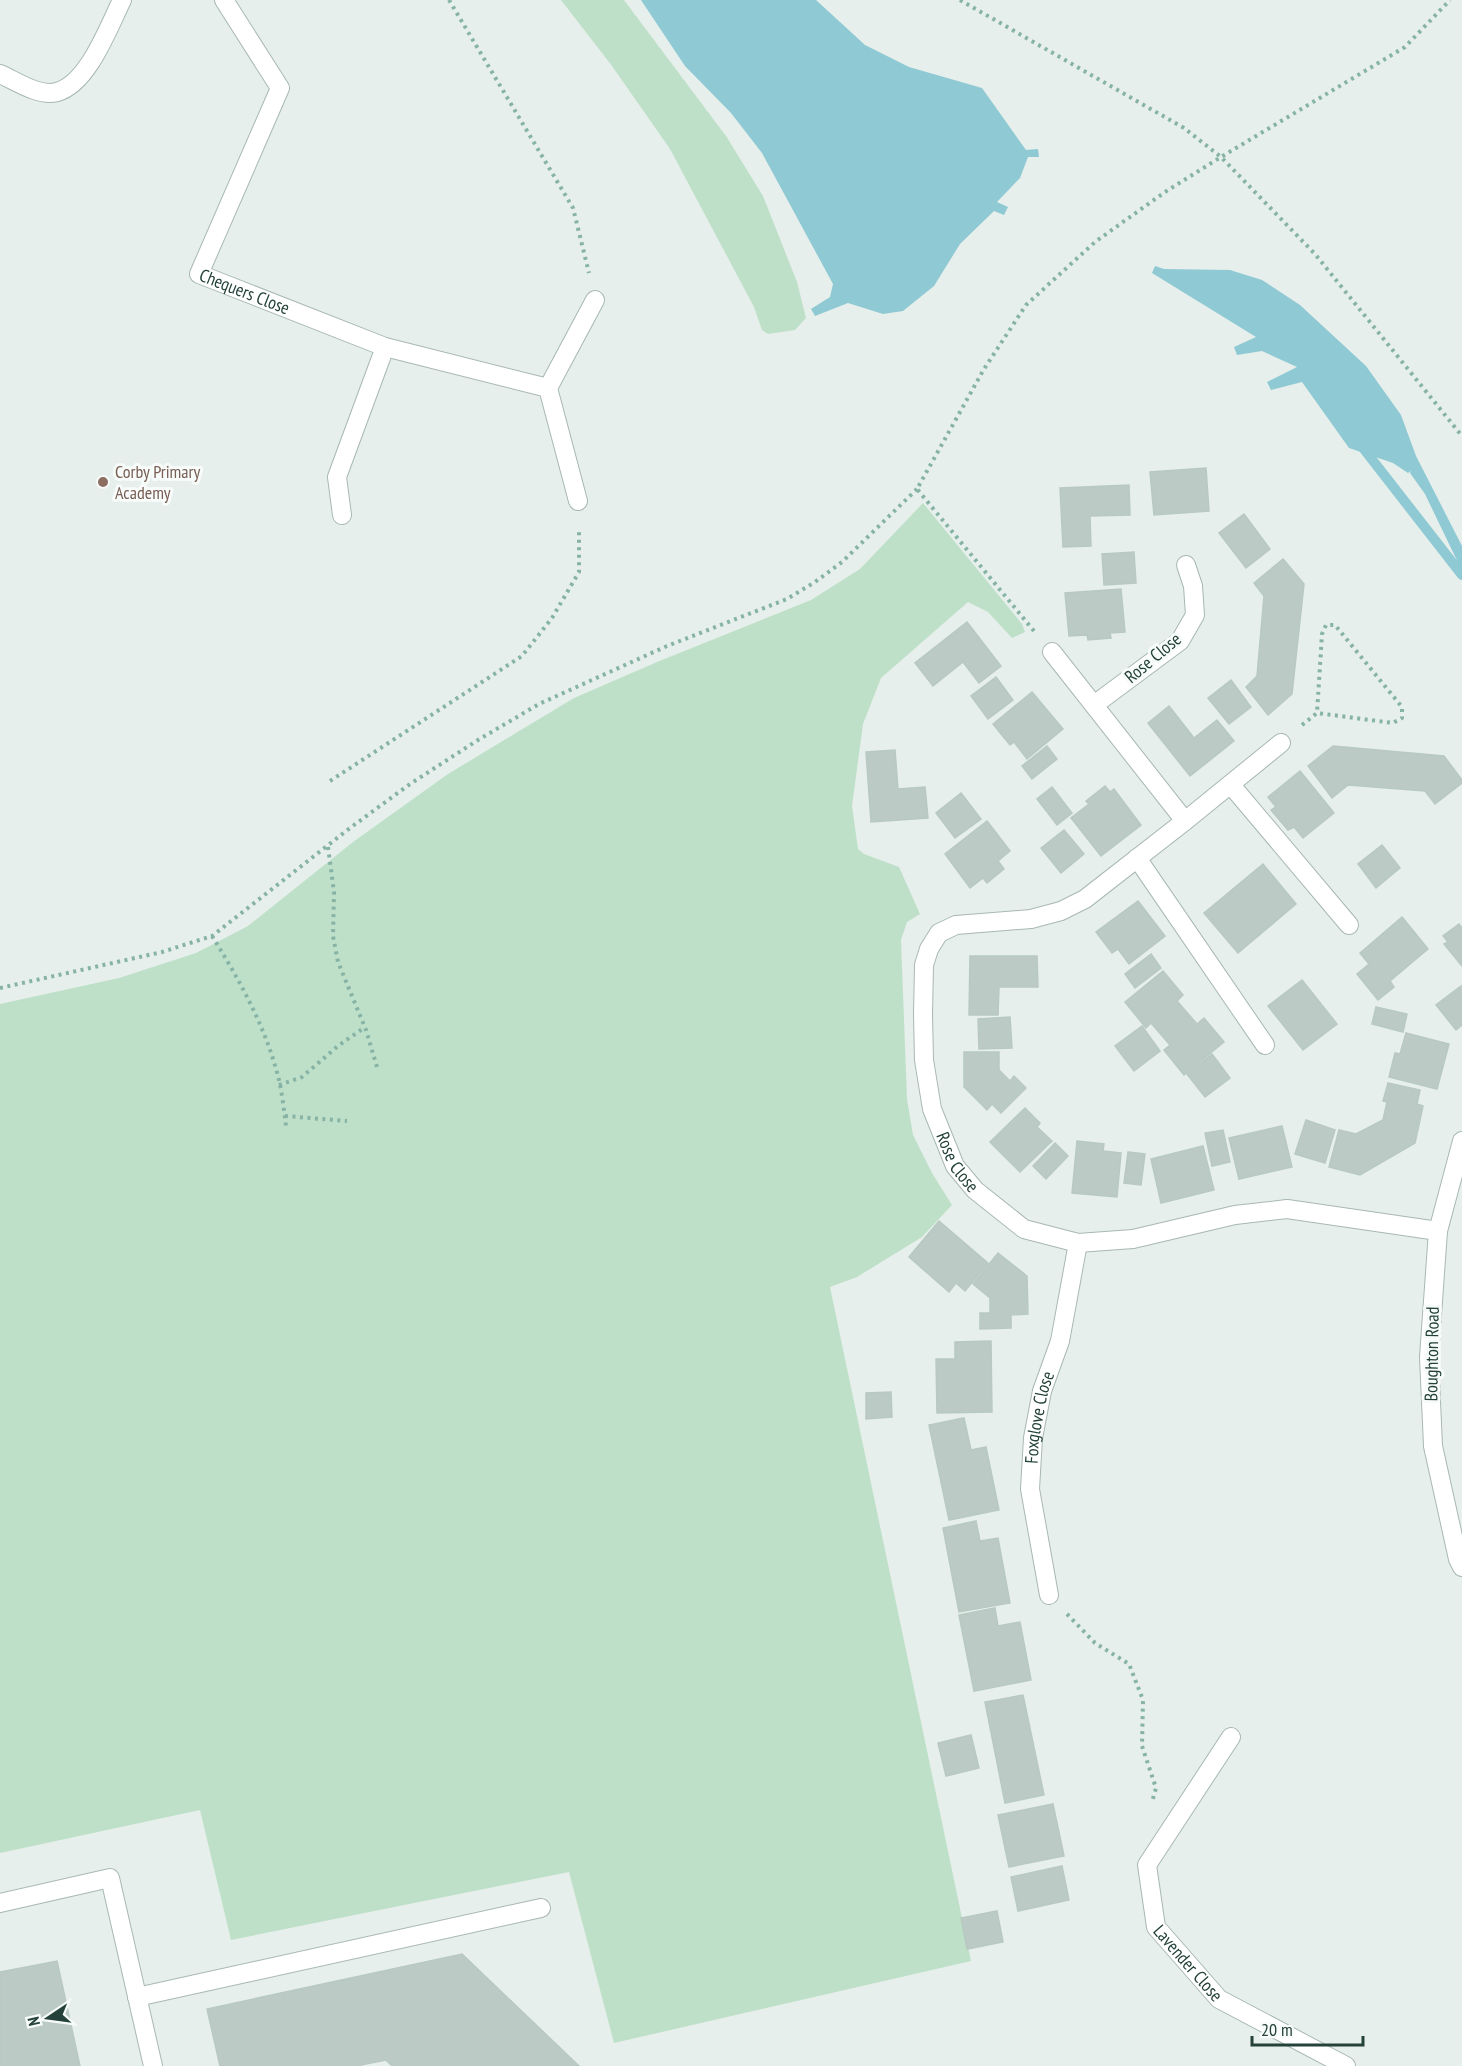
<svg xmlns="http://www.w3.org/2000/svg" width="1462" height="2066" font-family="'PT Sans Narrow',sans-serif">
<rect width="100%" height="100%" fill="#e6efeb"/>
<g fill="#bfe0c8">
<path d="M561 0H624L726 136 763 196 797 282 806 318 795 330 768 334 762 330 754 307 670 149 612 66Z"/>
<path d="M923 503 1022 624 1025 632 1012 638 988 612 968 602 881 678 863 724 852 806 858 849 864 854 899 867 920 914 907 922 901 940 907 1099 913 1135 932 1173 952 1205 922 1237 857 1277 830 1287 971 1961 614 2043 569 1872 231 1940 200 1810 0 1853V1004L119 978 196 953 248 926 353 842 448 774 574 698 657 662 811 600 860 569Z"/>
</g>
<g fill="#8ec9d4">
<path d="M641 0H816L865 45 909 67 982 88 1026 150 1038 149 1039 157H1028L1020 178 997 202 1008 207 1004 215 994 211 960 244 934 286 903 311 883 314 848 303 815 316 811 309 830 297 833 284 762 153 731 113 685 66Z"/>
<path d="M1155 266 1164 269 1230 270 1262 280 1300 305 1366 366 1401 415 1416 456 1462 546V571L1425 494 1410 473 1411 471 1408 473 1393 463 1349 448 1302 382 1271 390 1267 382 1297 367 1262 351 1237 355 1234 347 1256 337 1152 273Z"/>
</g>
<g fill="none" stroke-linecap="round" stroke-linejoin="round">
<path stroke="#8ec9d4" stroke-width="10" d="M1360 444 1462 575"/>
</g>
<g fill="#bbcac4" stroke="#b8c9c2" stroke-width="1.5">
<path d="M1206 468 1209 511 1154 515 1150 472Z"/>
<path d="M1129 485 1130 515 1090 516 1091 546 1063 547 1060 488Z"/>
<path d="M1244 514 1270 549 1246 568 1219 533Z"/>
<path d="M1134 552 1136 583 1104 585 1102 554Z"/>
<path d="M1283 559 1304 584 1292 694 1268 715 1246 687 1257 676 1264 596 1254 583Z"/>
<path d="M1121 589 1125 632 1110 633 1111 638 1088 640 1087 635 1069 636 1065 593Z"/>
<path d="M967 622 1001 666 979 683 963 662 933 686 915 663Z"/>
<path d="M996 677 1013 700 988 719 971 696Z"/>
<path d="M1231 680 1251 707 1229 724 1208 698Z"/>
<path d="M1032 692 1063 729 1027 759 1014 742 1010 745 993 724Z"/>
<path d="M1169 706 1194 738 1217 720 1234 741 1190 776 1148 723Z"/>
<path d="M1047 746 1057 759 1032 779 1022 766Z"/>
<path d="M1333 746 1444 756 1462 780V783L1435 804 1425 791 1348 785 1332 798 1308 766Z"/>
<path d="M895 750 898 789 925 787 928 818 871 822 866 752Z"/>
<path d="M1300 771 1334 813 1303 838 1294 827 1288 830 1271 810 1276 807 1268 797Z"/>
<path d="M1105 786 1110 792 1114 789 1141 825 1101 856 1071 818 1089 804 1086 801Z"/>
<path d="M1052 787 1072 813 1057 825 1037 799Z"/>
<path d="M961 793 981 819 955 838 936 813Z"/>
<path d="M987 821 1010 851 998 861 1004 869 987 883 983 878 970 888 945 854Z"/>
<path d="M1064 830 1084 854 1061 873 1041 848Z"/>
<path d="M1382 845 1400 868 1376 888 1358 864Z"/>
<path d="M1263 864 1296 904 1238 953 1204 913Z"/>
<path d="M1138 901 1165 936 1129 964 1118 949 1112 953 1096 932Z"/>
<path d="M1402 917 1428 949 1390 981 1394 987 1378 1000 1357 974 1369 964 1360 953Z"/>
<path d="M1459 924 1462 928V966L1444 944 1448 942 1443 936Z"/>
<path d="M1151 954 1161 968 1135 988 1125 974Z"/>
<path d="M970 956H1037L1038 987H999L998 1015H969Z"/>
<path d="M1163 971 1183 995 1177 1001 1197 1024 1204 1018 1224 1042 1184 1075 1164 1050 1170 1045 1151 1023 1146 1028 1125 1002Z"/>
<path d="M1302 980 1337 1024 1303 1050 1268 1006Z"/>
<path d="M1461 986 1462 1025 1456 1030 1436 1005Z"/>
<path d="M1376 1007 1407 1014 1403 1032 1372 1024Z"/>
<path d="M1010 1017 1012 1048 979 1049 978 1019Z"/>
<path d="M1142 1026 1160 1051 1134 1071 1115 1046Z"/>
<path d="M1406 1033 1449 1044 1437 1089 1389 1077 1395 1053 1400 1054Z"/>
<path d="M964 1052H999V1070L1010 1081 1014 1076 1026 1088 1001 1113 992 1104 987 1110 964 1087Z"/>
<path d="M1212 1054 1230 1078 1205 1097 1187 1074Z"/>
<path d="M1388 1083 1420 1090 1417 1104 1423 1106 1415 1143 1360 1175 1329 1167 1339 1130 1356 1134 1383 1120 1387 1102 1383 1101Z"/>
<path d="M1025 1108 1040 1123 1037 1127 1052 1141 1020 1172 990 1142Z"/>
<path d="M1306 1120 1335 1130 1325 1163 1295 1154Z"/>
<path d="M1282 1126 1292 1167 1239 1179 1229 1138Z"/>
<path d="M1223 1130 1230 1162 1212 1166 1205 1133Z"/>
<path d="M1077 1141 1104 1144 1103 1151 1121 1153 1117 1197 1072 1193Z"/>
<path d="M1055 1143 1068 1156 1046 1179 1033 1166Z"/>
<path d="M1203 1146 1214 1190 1161 1203 1151 1159Z"/>
<path d="M1128 1152 1145 1154 1141 1185 1124 1183Z"/>
<path d="M939 1221 988 1263 965 1291 956 1283 949 1292 909 1257Z"/>
<path d="M998 1253 1027 1276 1028 1314 1011 1315V1328L980 1329V1313H990V1298L973 1284Z"/>
<path d="M991 1341 992 1412 937 1413 936 1359H955V1342Z"/>
<path d="M891 1392 892 1417 866 1419V1393Z"/>
<path d="M964 1418 971 1450 986 1447 999 1510 949 1520 929 1425Z"/>
<path d="M976 1521 980 1541 998 1538 1010 1603 959 1612 943 1528Z"/>
<path d="M995 1608 998 1626 1020 1622 1031 1680 974 1691 959 1615Z"/>
<path d="M1023 1695 1044 1795 1005 1803 985 1702Z"/>
<path d="M971 1735 979 1768 946 1776 938 1743Z"/>
<path d="M1053 1804 1064 1856 1009 1867 998 1815Z"/>
<path d="M1062 1866 1069 1900 1018 1911 1011 1877Z"/>
<path d="M997 1911 1003 1942 967 1949 961 1918Z"/>
<path d="M462 1954 579 2066H392L386 2060 356 2066H220L207 2009Z"/>
<path d="M57 1961 80 2066H0V1972Z"/>
</g>
<g fill="none" stroke-linecap="round" stroke-linejoin="round">
<g stroke="#a8b8b2" stroke-width="20">
<g id="lane">
<path d="M0 74C16 81 39 97 57 92 88 84 109 26 122 0"/>
<path d="M342 515 337 477 385 347"/>
<path d="M1231 785 1349 925"/>
<path d="M1137 858 1265 1045"/>
<path d="M0 1903 110 1878 153 2066"/>
<path d="M137 1997 541 1908"/>
</g>
</g>
<g stroke="#a8b8b2" stroke-width="20">
<g id="street">
<path id="s1" d="M224 0 280 88 199 274 385 347 548 388"/>
<path d="M578 501 548 388 595 300"/>
<path d="M1052 652 1185 821"/>
<path d="M1094 705 1180 641 1195 615 1193 586 1186 565"/>
<path id="s2" d="M1281 743 1185 821 1085 899 1061 911 1031 919 956 925 939 933 929 949 924 965 923 1014 924 1060 932 1109 955 1166 975 1190 1024 1229 1078 1243 1133 1239 1235 1215 1287 1209 1438 1231"/>
<path d="M1462 1141 1438 1231 1429 1357 1433 1446 1458 1559 1462 1567"/>
<path id="s3" d="M1049 1595 1030 1489 1033 1438 1042 1391 1060 1341 1078 1243"/>
<path id="s4" d="M1231 1737 1147 1865 1156 1927 1219 1999 1346 2066"/>
</g>
</g>
<g stroke="#86b3a5" stroke-width="4" stroke-dasharray="3 4.5" stroke-linecap="butt">
<path d="M449 0 573 208 589 273"/>
<path d="M960 0 1184 128 1221 157 1315 254 1462 436"/>
<path d="M1034 631 917 489 984 369 1026 305 1095 242 1165 192 1221 157 1405 47 1450 0"/>
<path d="M1302 725 1317 713 1322 634 1326 625H1335L1402 707V718L1393 723 1317 713"/>
<path d="M330 781 522 656 552 618 579 572V528"/>
<path d="M328 847 334 892 333 936 338 962 366 1030 377 1067"/>
<path d="M212 936C239 979 265 1026 278 1076 282 1092 284 1110 286 1126"/>
<path d="M0 988 162 952 212 936 350 828 410 784 478 740 539 704 667 646 787 599 815 582 842 562 917 489"/>
<path d="M279 1085 302 1077 338 1046 365 1027"/>
<path d="M285 1116 347 1121"/>
<path d="M1067 1614 1095 1643 1129 1664 1143 1700 1142 1746 1156 1788 1152 1802"/>
</g>
<use href="#lane" stroke="#fff" stroke-width="18"/>
<use href="#street" stroke="#fff" stroke-width="18"/>
</g>
<circle fill="#8d6e63" stroke="#f7fbf9" stroke-width="2" cx="103" cy="482" r="6"/>
<g text-anchor="middle" stroke-width="6" stroke-linejoin="round" paint-order="stroke">
<g font-size="18" fill="#24423a" stroke="#f7fbf9">
<text dy="6" stroke="none"><textPath href="#s1" startOffset="356">Chequers Close</textPath></text>
<text transform="translate(1153 658) rotate(-40)" y="6">Rose Close</text>
<text dy="6" stroke="none"><textPath href="#s2" startOffset="642">Rose Close</textPath></text>
<text transform="translate(1432 1354) rotate(-89)" y="6">Boughton Road</text>
<text dy="6" stroke="none"><textPath href="#s3" startOffset="180">Foxglove Close</textPath></text>
<text dy="6" stroke="none"><textPath href="#s4" startOffset="264">Lavender Close</textPath></text>
</g>
<g font-size="18" fill="#785e54" stroke="#f7fbf9" text-anchor="start">
<text x="115" y="478">Corby Primary<tspan x="115" dy="21">Academy</tspan></text>
</g>
</g>
<g transform="translate(48 2018) rotate(257)" stroke="#f7fbf9" stroke-width="4.5" paint-order="stroke">
<path d="M0-4.5L10 22L0 15L-10 22Z" fill="#24423a"/>
<text y="-9" font-size="16" font-weight="bold" text-anchor="middle" fill="#24423a">N</text>
</g>
<path d="M1252 2036v9h111v-9" fill="none" stroke="#24423a" stroke-width="3"/>
<text x="1261" y="2036" font-size="18" fill="#24423a" stroke="#f7fbf9" stroke-width="4.5" paint-order="stroke">20 m</text>
</svg>
